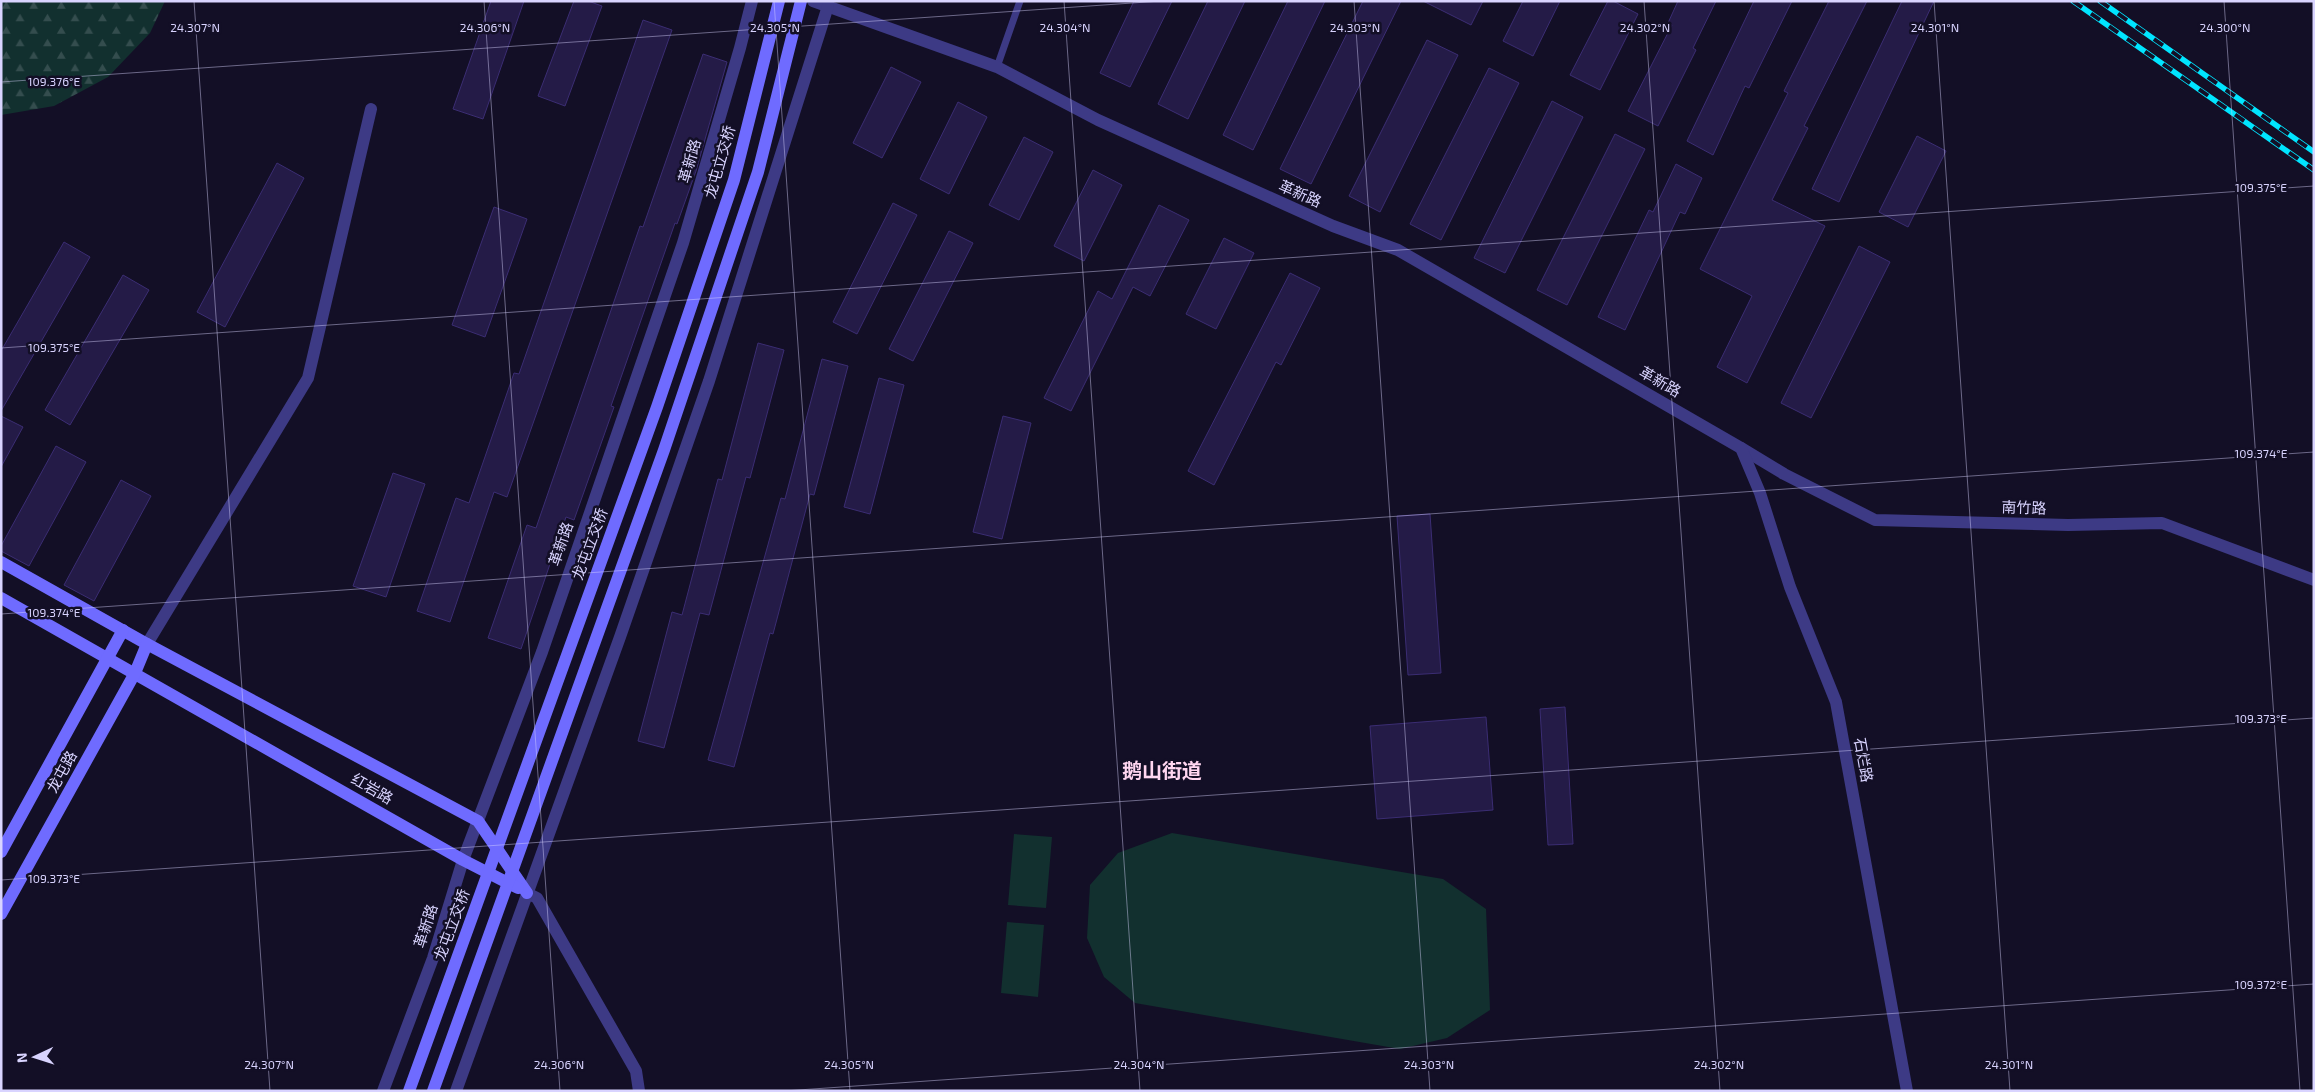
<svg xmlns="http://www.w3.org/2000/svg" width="2315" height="1092" font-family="'Exo 2','Noto Sans SC',sans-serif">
<defs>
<pattern id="forest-firs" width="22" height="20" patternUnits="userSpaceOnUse" patternTransform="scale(1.25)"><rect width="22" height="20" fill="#12302f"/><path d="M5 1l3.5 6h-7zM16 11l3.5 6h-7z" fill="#344d4e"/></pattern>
</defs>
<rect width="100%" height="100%" fill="#130f26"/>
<path fill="url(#forest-firs)" d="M1 1H165L150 33 108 77 54 106 1 115Z"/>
<g fill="#12302f">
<path d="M1172 833 1443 879 1486 909 1490 1010 1447 1038 1400 1049 1135 1003 1104 977 1087 938 1090 885 1118 853Z"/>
<path d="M1014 834 1052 837 1046 908 1008 905Z"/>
<path d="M1007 922 1044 925 1038 997 1001 993Z"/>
</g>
<g fill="#241b47" stroke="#3b2d73">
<path d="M491 1H524L483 119 453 109Z"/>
<path d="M574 1H588L602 6 565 106 538 96Z"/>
<path d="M1134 1H1172L1130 87 1100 73Z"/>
<path d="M1208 1H1245L1188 119 1158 104Z"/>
<path d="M1288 1H1325L1253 150 1223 135Z"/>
<path d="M1363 1H1401L1311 184 1280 169Z"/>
<path d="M1423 1H1483L1471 25Z"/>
<path d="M1523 1H1560L1533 56 1503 41Z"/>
<path d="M1608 1H1613L1638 14 1600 90 1570 75Z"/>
<path d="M1678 1H1716L1693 48 1696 50 1658 126 1628 111 1672 25 1668 23Z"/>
<path d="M1754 1H1792L1749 88 1745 86 1713 155 1687 141Z"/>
<path d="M1829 1H1867L1804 126 1808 128 1772 200 1825 226 1747 383 1717 367 1752 296 1700 269 1788 93 1784 91Z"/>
<path d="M1902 1H1934L1839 202 1812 189Z"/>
<path d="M643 20 672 30 507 497 494 492 450 622 417 611 456 498 469 503 514 373 519 374Z"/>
<path d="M1427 40 1458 55 1380 212 1349 196Z"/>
<path d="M703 54 727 62 696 171 677 224 675 223 611 406 614 407 574 520 566 517 521 649 488 638 527 525 536 528 640 226 643 227Z"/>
<path d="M891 67 921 82 882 158 853 143Z"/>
<path d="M1489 68 1519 83 1441 240 1410 224Z"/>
<path d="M1552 101 1583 117 1505 273 1474 258Z"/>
<path d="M958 102 987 117 949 194 920 179Z"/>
<path d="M1615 134 1645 149 1567 305 1537 290Z"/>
<path d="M1917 136 1946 151 1908 227 1879 212Z"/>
<path d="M1024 137 1053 152 1019 220 989 205Z"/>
<path d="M277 163 304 178 225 327 197 312Z"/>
<path d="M1676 164 1702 178 1685 214 1680 212 1625 330 1598 317 1649 210 1653 212Z"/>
<path d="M1093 170 1122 185 1084 261 1054 246Z"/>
<path d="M893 203 917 215 857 334 833 322Z"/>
<path d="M1159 205 1189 220 1150 296 1133 287 1071 411 1044 398 1098 291 1112 299Z"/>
<path d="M494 207 527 219 485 337 452 325Z"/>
<path d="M949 231 973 243 913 361 889 349Z"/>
<path d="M1224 238 1254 253 1216 329 1186 314Z"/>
<path d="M64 242 90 257 1 411V351Z"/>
<path d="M1859 246 1890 262 1811 418 1781 403Z"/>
<path d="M1290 273 1320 288 1281 365 1276 362 1214 485 1188 471Z"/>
<path d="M123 275 149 290 70 425 45 410Z"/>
<path d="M758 343 784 350 750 478 746 477 709 615 700 613 664 748 638 741 672 612 682 615 718 479 722 480Z"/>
<path d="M822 359 848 366 814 495 810 494 773 634 770 633 734 767 708 760 781 498 785 499Z"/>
<path d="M879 378 904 385 870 514 844 507Z"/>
<path d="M1 416 23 427 1 467Z"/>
<path d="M1003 416 1031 423 1002 539 973 532Z"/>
<path d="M56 446 86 462 29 566 1 551V546Z"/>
<path d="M393 473 425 484 386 597 353 586Z"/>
<path d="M121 480 151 496 94 601 64 585Z"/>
<path d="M1430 514 1441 673 1408 675 1397 516Z"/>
<path d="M1565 707 1573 844 1548 845 1540 709Z"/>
<path d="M1486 717 1493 810 1377 819 1370 726Z"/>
</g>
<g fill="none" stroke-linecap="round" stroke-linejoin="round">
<path stroke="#3d3a85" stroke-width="7" d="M997 67 1020 1"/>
<g stroke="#3d3a85" stroke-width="12">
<path d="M1741 448 1784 474 1875 520 2068 525 2162 523 2314 580"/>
<path d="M147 644 308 378 371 109"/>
</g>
<g stroke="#3d3a85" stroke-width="12">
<path d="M813 1 997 67 1098 120 1333 226 1398 250 1741 448 1760 493 1790 587 1836 702 1907 1091"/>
<path d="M527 893 537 898 636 1071 639 1091"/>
<path d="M383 1091 433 958 463 860 542 652 683 243 740 48 752 1"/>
<path d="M456 1091 620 637 709 381 828 6"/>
</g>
<g stroke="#6f6bff" stroke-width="12">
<path d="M1 562 147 644 478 821 527 893"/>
<path d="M1 598 463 860 518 888"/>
<path d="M1 852 123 630"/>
<path d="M1 914 135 673 147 644"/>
</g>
<g stroke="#00e5ff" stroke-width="5.5">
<g id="rail">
<path d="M2073 1 2314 170"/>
<path d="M2100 1 2314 152"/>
</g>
</g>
<use href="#rail" stroke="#130f26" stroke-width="4" stroke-dasharray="11" stroke-linecap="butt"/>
<g stroke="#6f6bff" stroke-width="12">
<path d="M409 1091 657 407 734 180 779 1"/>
<path d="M433 1091 664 450 758 172 801 1"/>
</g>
</g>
<path fill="none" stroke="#d9d4ff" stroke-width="1" stroke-opacity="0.45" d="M194 1 270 1091M484 1 560 1091M774 1 850 1091M1064 1 1140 1091M1354 1 1430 1091M1644 1 1720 1091M1934 1 2010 1091M2224 1 2300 1091M1 82 1161 1M1 348 2314 186M1 614 2314 452M1 880 2314 718M784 1091 2314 984"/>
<g text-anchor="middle" stroke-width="5" stroke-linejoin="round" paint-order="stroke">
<g font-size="15" fill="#d9d4ff" stroke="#130f26">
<text transform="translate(690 161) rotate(-74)" y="5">革新路</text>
<text transform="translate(720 162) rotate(-74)" y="5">龙屯立交桥</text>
<text transform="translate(1300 194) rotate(24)" y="5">革新路</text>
<text transform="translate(1660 382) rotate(30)" y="5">革新路</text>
<text transform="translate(2024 508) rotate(2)" y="5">南竹路</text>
<text transform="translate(561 544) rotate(-71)" y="5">革新路</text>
<text transform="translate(590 544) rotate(-70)" y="5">龙屯立交桥</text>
<text transform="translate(1863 760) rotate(80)" y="5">石烂路</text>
<text transform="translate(62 772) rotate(-61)" y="5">龙屯路</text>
<text transform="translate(372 789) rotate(30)" y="5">红岩路</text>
<text transform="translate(452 925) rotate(-70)" y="5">龙屯立交桥</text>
<text transform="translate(426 926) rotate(-72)" y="5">革新路</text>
</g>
<g font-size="20" font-weight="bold" fill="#ffd6f0" stroke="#130f26">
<text x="1162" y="778">鹅山街道</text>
</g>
</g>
<g font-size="12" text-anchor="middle" fill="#d9d4ff" stroke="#130f26" stroke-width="5" stroke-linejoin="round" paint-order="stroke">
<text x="195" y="32">24.307°N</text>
<text x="485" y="32">24.306°N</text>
<text x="775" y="32">24.305°N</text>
<text x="1065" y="32">24.304°N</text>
<text x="1355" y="32">24.303°N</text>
<text x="1645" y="32">24.302°N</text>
<text x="1935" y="32">24.301°N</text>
<text x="2225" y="32">24.300°N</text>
<text x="54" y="86">109.376°E</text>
<text x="2261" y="192">109.375°E</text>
<text x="54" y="352">109.375°E</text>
<text x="2261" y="458">109.374°E</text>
<text x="54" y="617">109.374°E</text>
<text x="2261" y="723">109.373°E</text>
<text x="54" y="883">109.373°E</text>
<text x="2261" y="989">109.372°E</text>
<text x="269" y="1069">24.307°N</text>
<text x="559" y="1069">24.306°N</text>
<text x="849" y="1069">24.305°N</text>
<text x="1139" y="1069">24.304°N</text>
<text x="1429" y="1069">24.303°N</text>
<text x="1719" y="1069">24.302°N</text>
<text x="2009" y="1069">24.301°N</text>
</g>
<rect width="2315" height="1092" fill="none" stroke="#d9d4ff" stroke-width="5"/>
<g transform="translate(35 1057) rotate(266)" stroke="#130f26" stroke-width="4" paint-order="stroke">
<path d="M0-4L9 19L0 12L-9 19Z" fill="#d9d4ff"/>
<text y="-8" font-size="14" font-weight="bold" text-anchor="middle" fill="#d9d4ff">N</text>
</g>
</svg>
